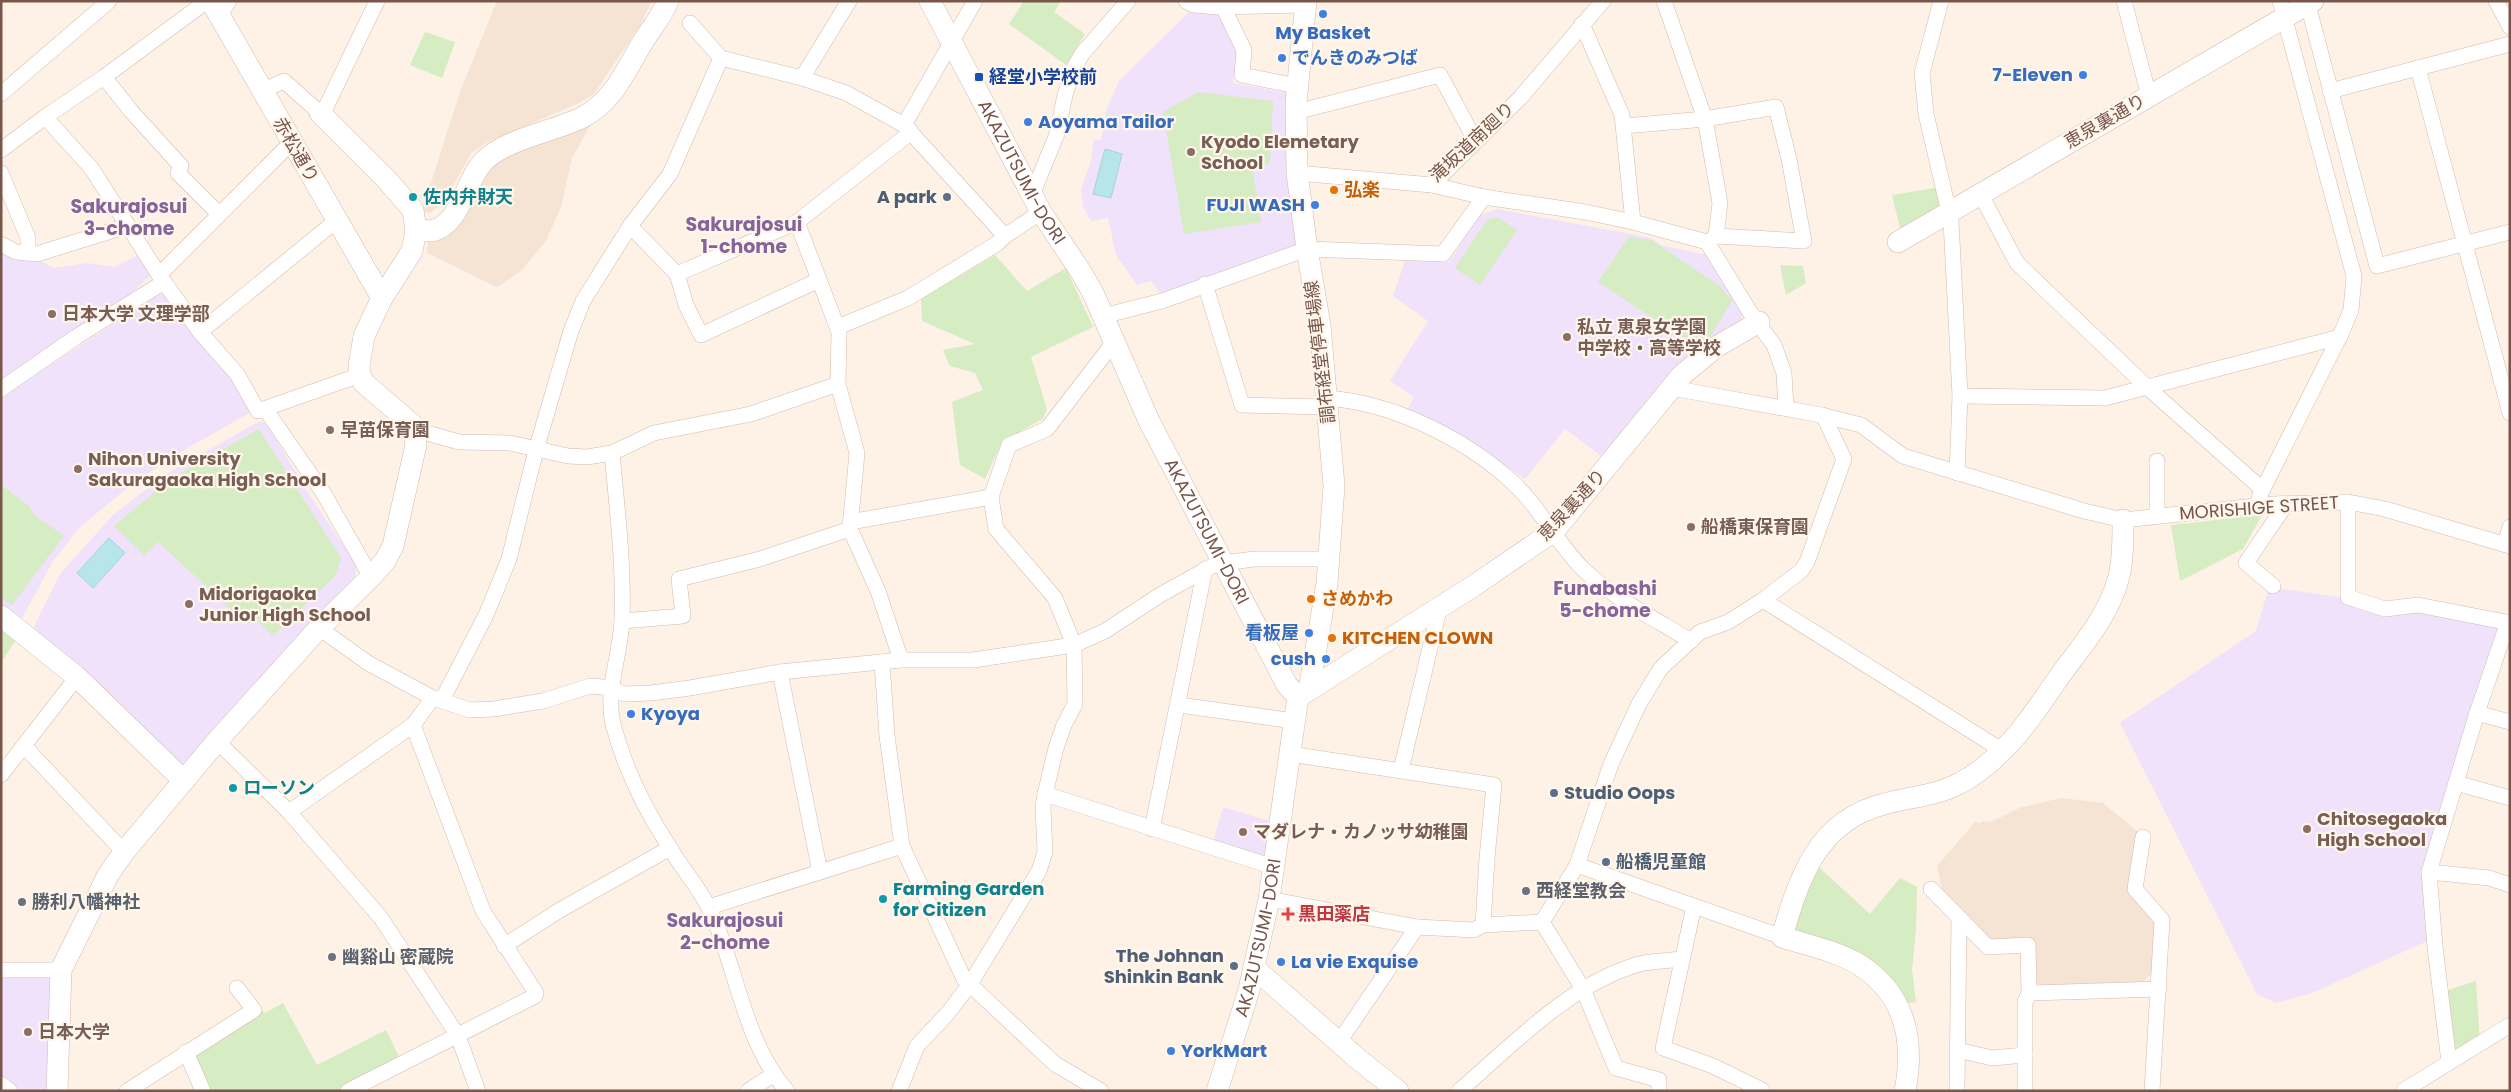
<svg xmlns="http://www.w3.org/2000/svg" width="2511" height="1092" font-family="Poppins,'Noto Sans JP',sans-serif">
<rect width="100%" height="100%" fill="#fdf2e5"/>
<g fill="#f5e3d3">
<path d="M497 1H652L639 27 594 94 579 103 488 142 472 152 443 203 430 213 422 211 460 92Z"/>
<path d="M591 124 572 158 561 207 546 241 521 271 497 287 427 253 428 239 490 167 501 158Z"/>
<path d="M2061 798 2103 803 2138 832 2131 893 2156 920 2152 973 2143 982 2042 988 2035 980V945L1994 944 1943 893 1937 866 1976 821 1979 824 1983 821 1991 822 2019 808Z"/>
</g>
<g fill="#efe2fa">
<path d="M1190 11 1221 13 1237 51 1233 83 1288 93 1299 244 1161 294 1151 281 1137 285 1116 255 1108 218 1091 221 1083 206 1081 189 1090 164 1094 139 1101 140 1107 108 1119 81Z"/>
<path d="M1497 209 1651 238 1661 245 1706 255 1742 314V320L1689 353 1601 456 1565 429 1525 479 1474 443 1407 410 1414 397 1390 381 1428 321 1393 296 1405 261 1449 262 1479 216Z"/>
<path d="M1 249 36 259 54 268 87 263 114 267 139 255 150 276 127 297 1 380Z"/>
<path d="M159 294 166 295 233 379 251 412 177 454 132 484 79 528 53 561 22 618 1 604V397Z"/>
<path d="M260 421 267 424 309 494 357 566 355 578 180 767 33 629 60 574 113 515 166 474Z"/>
<path d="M2269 587 2417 608 2504 625 2427 873 2432 939 2312 993 2276 1003 2257 994 2120 723 2256 631Z"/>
<path d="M1223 807 1273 822 1264 856 1213 842Z"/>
<path d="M1 976 50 977 58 985 49 1091H17L1 1079Z"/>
</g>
<g fill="#d6ecc2">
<path d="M1024 1H1061L1054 12 1085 34 1066 65 1009 24Z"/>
<path d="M425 32 455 42 442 78 410 65Z"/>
<path d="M1198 92 1273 101 1270 163 1252 166 1261 222 1184 234 1163 112Z"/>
<path d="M1940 187V207L1900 228 1892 195Z"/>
<path d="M1497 217 1517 230 1480 285 1455 268 1487 220Z"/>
<path d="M1629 237 1651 240 1720 286 1732 301 1710 337 1693 344 1598 282Z"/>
<path d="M995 255 1027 291 1066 268 1093 327 1031 357 1047 409 1043 419 1003 440 985 479 960 465 952 402 983 390 975 373 950 366 943 350 975 344 922 321 921 299Z"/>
<path d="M1780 265 1803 266 1806 283 1786 295Z"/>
<path d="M259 429 341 558 336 575 273 636 255 618 248 625 158 542 144 555 114 526 172 478Z"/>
<path d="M1 485 30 507 33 514 64 536 12 605 1 597Z"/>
<path d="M2262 515 2243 549 2180 581 2171 525Z"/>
<path d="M1 624 18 636 1 663Z"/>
<path d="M1811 860 1870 914 1900 878 1917 887 1916 929 1912 969 1916 1002 1901 1004 1885 983 1785 936Z"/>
<path d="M2476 981 2480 1042 2450 1059 2442 992Z"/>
<path d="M283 1003 317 1065 386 1030 401 1061 342 1091H206L188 1054 262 1010 265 1013Z"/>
</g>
<g fill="#b8e5e8" stroke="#9ed6da">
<path d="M1105 149 1122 154 1111 198 1093 194Z"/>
<path d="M109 538 125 553 93 588 77 573Z"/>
</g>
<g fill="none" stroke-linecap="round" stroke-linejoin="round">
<g stroke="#d2bbad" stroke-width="16">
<g id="street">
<path d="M1186 1 1194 5 1218 7 1306 5"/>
<path d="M1225 1 1226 13 1244 50 1242 75 1297 86"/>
<path d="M1664 1 1705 119 1720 203 1716 236 1709 241"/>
<path d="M1941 1 1922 73 1926 114 1951 221 1960 396 1957 473"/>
<path d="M2124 1 2149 96"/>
<path d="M2307 1 2377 266 2510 232"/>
<path d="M2496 1 2510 27"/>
<path d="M219 16 229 1"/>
<path d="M690 23 721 58 802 78 846 93 904 125 1005 236"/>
<path d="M1582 24 1622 115 1633 222"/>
<path d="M2418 68 2510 413"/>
<path d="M104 77 207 1"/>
<path d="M802 78 849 1"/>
<path d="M262 91 284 81 320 113 326 107 377 1"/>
<path d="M2330 91 2510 44"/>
<path d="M1 94 109 1"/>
<path d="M1296 112 1440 75 1475 140"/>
<path d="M45 117 92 169 159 275 200 332 237 374 258 411 360 375"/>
<path d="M904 125 975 1"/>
<path d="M1624 126 1705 119 1776 107 1789 159 1804 241 1716 236"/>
<path d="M1 150 45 117 104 77 131 111 181 166 178 173 219 214"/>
<path d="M1 173 28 238V253"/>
<path d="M1297 173 1432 185 1484 197 1585 212 1633 222 1707 242 1753 317 1774 345 1784 373 1786 408"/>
<path d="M1432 185 1520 98 1603 1"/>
<path d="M1980 193 2017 263 2148 388 2262 489"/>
<path d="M1032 195 1057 134 1065 95 1073 70 1082 54 1128 1"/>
<path d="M797 222 839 332 838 384 857 453 850 529 878 591 901 660"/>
<path d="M630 226 677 274 686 305 701 335 819 280"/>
<path d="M1 244 16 252 37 254 127 226"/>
<path d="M677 274 797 222 905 137 910 130"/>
<path d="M159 275 292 142"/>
<path d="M1205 284 1242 405 1328 407"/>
<path d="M1103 316 1162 301 1307 249 1443 254 1484 197"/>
<path d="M838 327 908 298 998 243 1005 236 1041 212"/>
<path d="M200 332 337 220"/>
<path d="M1672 388 1821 415 1861 425 1903 456 2084 511 2123 520 2274 504 2348 502 2385 509 2510 546"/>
<path d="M1 389 76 337 164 282"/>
<path d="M1960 396 2105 398 2340 337"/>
<path d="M1327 398C1392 403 1460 436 1509 479 1537 503 1555 540 1581 567 1608 595 1657 620 1691 641"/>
<path d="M266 410 324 494 371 577"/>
<path d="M416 430 459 442 510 443 568 456 587 457 612 453 654 433 751 414 838 384"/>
<path d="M612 453C617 508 624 564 622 619 621 654 605 690 613 724 624 767 646 811 670 848 686 875 703 891 715 921 738 977 746 1044 787 1091"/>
<path d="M2157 461V515"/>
<path d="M2348 502V597L2385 609 2418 605 2510 623"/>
<path d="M2257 507 2260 495 2341 334 2351 310 2354 276 2280 1"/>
<path d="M850 522 991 497"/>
<path d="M2505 544 2510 527"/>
<path d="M2273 586 2246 563 2282 510V504"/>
<path d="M1763 600 2003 751"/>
<path d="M622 621 683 616 679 579 760 559 850 529"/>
<path d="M319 628 368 663 433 698 470 710 494 709 543 701 590 686 603 687 625 694 651 693 690 688 780 672 901 660H973L1074 645 1105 631 1160 595 1216 564 1254 559H1329"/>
<path d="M882 662 887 736 902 846 964 979 1055 1064 1101 1091"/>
<path d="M780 672 820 872"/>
<path d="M442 700 486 615 509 559 536 450 571 331 583 301 630 226 670 174 721 58"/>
<path d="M1179 705 1294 721"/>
<path d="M2477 713 2510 722"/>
<path d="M217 741 289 812 381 918 458 1036 478 1091"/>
<path d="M24 746 124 852"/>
<path d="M1290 754 1494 785 1487 858 1483 925"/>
<path d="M1401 770 1440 606"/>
<path d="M1 775 77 677"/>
<path d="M2456 783 2510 798"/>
<path d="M1045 794 1274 867"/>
<path d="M289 812 413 725 433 698"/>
<path d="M1152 829 1205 569"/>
<path d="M2143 837 2135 889 2162 920 2152 1091"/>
<path d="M1577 865 1782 937"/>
<path d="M2429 872 2489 878 2510 885"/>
<path d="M1931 889 1988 947 2028 945 2029 993 2025 1002V1091"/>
<path d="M1269 899 1417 927 1474 930 1483 925 1542 922"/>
<path d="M1694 906 1663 1048 1713 1066 1762 1090"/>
<path d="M709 907 902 846"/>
<path d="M1542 922 1577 865 1611 764 1639 704 1661 668 1700 632 1728 622 1763 600 1801 571 1807 562 1844 459 1823 415"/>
<path d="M1542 922 1583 989 1616 1068 1659 1080V1091"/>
<path d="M504 946 560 910 670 848"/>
<path d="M1 970H61"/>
<path d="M2029 993 2159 989"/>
<path d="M1339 1042 1417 927"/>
<path d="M1958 1050 1992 1058 2025 1055"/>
<path d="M186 1052 203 1091"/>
<path d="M2449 1062 2435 947 2429 872 2477 713 2508 622"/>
<path d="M1 1084 10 1091"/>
<path d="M127 1091 254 1010 237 988"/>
<path d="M348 1091 535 996 536 993 483 911 413 725"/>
<path d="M748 1091 773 1075"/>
<path d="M899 1091 917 1046 948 1013 970 984 1039 871 1045 852 1043 807 1045 794 1056 748 1064 725 1075 704 1074 645 1055 598 996 529 991 497 1009 445 1047 429 1114 342"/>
<path d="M1459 1091C1514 1044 1568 985 1639 964 1652 961 1667 961 1681 959"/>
<path d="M1957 1091 1959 918"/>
<path d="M2403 1091 2510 1025"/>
</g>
</g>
<g stroke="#d5baaa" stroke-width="22">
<g id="secondary">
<path d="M211 1 382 298"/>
<path id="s1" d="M930 1 1041 212 1081 272 1093 293 1149 421 1287 685 1298 697"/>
<path d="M1306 1 1296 103 1297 173 1307 249 1320 325 1334 486 1327 583 1309 690"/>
<path d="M416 230C421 230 427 231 432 231 461 224 465 181 483 162 504 139 556 131 583 117 616 100 627 66 646 37 654 25 662 15 668 1"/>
<path d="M1898 242 2313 1"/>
<path d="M1 616 77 677 184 781"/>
<path d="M1301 695 1472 587 1554 531 1682 375 1716 347 1759 322"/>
<path d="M1254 968 1358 1059 1398 1091"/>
<path d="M57 1091 61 970 108 875 124 852 217 741 319 628 371 577 385 561 393 546 416 445 414 426 364 383 360 375 359 366 364 336 382 298 412 251 416 230 413 210 387 180 320 113"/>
<path id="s2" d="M1217 1091 1249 990 1269 899 1298 697"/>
<path d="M1905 1091C1915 1040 1905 993 1858 964 1836 951 1807 945 1782 937 1799 878 1817 821 1884 804 1909 797 1936 796 1960 783 1976 775 1989 764 2002 751 2023 731 2040 704 2057 680 2079 649 2108 617 2118 580 2123 562 2123 540 2123 520"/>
</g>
</g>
<use href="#street" stroke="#fff" stroke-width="15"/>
<use href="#secondary" stroke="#fff" stroke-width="21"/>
</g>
<g fill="#3f7fe0" stroke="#fff6ec" stroke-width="2">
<circle cx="1323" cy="14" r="5"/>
<circle cx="1282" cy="58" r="5"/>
<circle cx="2083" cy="75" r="5"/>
<circle cx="1028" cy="122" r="5"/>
<circle cx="1315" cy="205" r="5"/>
<circle cx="1309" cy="633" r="5"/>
<circle cx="1326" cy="659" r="5"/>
<circle cx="631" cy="714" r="5"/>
<circle cx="1281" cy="962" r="5"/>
<circle cx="1171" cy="1051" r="5"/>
</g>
<rect fill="#1a4fb4" stroke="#fff6ec" stroke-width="2" x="974" y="72" width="10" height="10" rx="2.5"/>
<g fill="#8d6e63" stroke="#fff6ec" stroke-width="2">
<circle cx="1191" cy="152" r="5"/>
<circle cx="52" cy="314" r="5"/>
<circle cx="1567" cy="337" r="5"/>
<circle cx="330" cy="430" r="5"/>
<circle cx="78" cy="469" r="5"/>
<circle cx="1691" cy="527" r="5"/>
<circle cx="189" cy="604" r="5"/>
<circle cx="2307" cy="829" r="5"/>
<circle cx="1243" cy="832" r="5"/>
<circle cx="28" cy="1032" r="5"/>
</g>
<g fill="#e8710a" stroke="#fff6ec" stroke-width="2">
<circle cx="1334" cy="190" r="5"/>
<circle cx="1311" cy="599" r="5"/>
<circle cx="1332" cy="638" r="5"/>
</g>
<g fill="#0f9aa8" stroke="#fff6ec" stroke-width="2">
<circle cx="413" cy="197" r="5"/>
<circle cx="233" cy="788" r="5"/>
<circle cx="883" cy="899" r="5"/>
</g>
<g fill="#5c6f8a" stroke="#fff6ec" stroke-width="2">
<circle cx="947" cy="197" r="5"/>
<circle cx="1554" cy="793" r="5"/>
<circle cx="1606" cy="862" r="5"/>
<circle cx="1234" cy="966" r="5"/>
</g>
<g fill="#6b7280" stroke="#fff6ec" stroke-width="2">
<circle cx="1526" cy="891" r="5"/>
<circle cx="22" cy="902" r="5"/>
<circle cx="332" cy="957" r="5"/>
</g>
<path fill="#e0444e" stroke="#fff6ec" stroke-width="2" d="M1285.5 906.5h5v5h5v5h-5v5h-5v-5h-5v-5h5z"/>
<g text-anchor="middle" stroke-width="4.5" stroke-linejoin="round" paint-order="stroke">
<g font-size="18" font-weight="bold" fill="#366cbe" stroke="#fff6ec" text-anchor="start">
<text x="1323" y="39" text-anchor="middle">My Basket</text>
<text x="1292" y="64">でんきのみつば</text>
<text x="2073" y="81" text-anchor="end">7-Eleven</text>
<text x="1038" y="128">Aoyama Tailor</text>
<text x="1305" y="211" text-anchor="end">FUJI WASH</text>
<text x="1299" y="639" text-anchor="end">看板屋</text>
<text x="1316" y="665" text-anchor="end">cush</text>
<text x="641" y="720">Kyoya</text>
<text x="1291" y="968">La vie Exquise</text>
<text x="1181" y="1057">YorkMart</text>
</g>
<g font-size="18" font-weight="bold" fill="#164399" stroke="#fff6ec" text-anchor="start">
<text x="989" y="83">経堂小学校前</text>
</g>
<g font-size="18" fill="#785649" stroke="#fff6ec">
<text transform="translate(2105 121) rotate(-30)" y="6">恵泉裏通り</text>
<text transform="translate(1472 142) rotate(-43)" y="6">滝坂道南廻り</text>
<text transform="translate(296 150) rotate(60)" y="6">赤松通り</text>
<text dy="6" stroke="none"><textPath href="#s1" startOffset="194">AKAZUTSUMI-DORI</textPath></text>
<text transform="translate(1320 352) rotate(-97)" y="6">調布経堂停車場線</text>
<text transform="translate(1572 505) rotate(-47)" y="6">恵泉裏通り</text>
<text transform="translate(2259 508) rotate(-4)" y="6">MORISHIGE STREET</text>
<text dy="6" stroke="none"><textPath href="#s1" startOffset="599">AKAZUTSUMI-DORI</textPath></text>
<text dy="6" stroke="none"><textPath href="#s2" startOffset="159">AKAZUTSUMI-DORI</textPath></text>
</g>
<g font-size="18" font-weight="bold" fill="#785e54" stroke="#fff6ec" text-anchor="start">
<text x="1201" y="148">Kyodo Elemetary<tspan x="1201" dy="21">School</tspan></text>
<text x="62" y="320">日本大学 文理学部</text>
<text x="1577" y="333">私立 恵泉女学園<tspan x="1577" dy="21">中学校・高等学校</tspan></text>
<text x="340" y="436">早苗保育園</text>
<text x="88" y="465">Nihon University<tspan x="88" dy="21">Sakuragaoka High School</tspan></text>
<text x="1701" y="533">船橋東保育園</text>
<text x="199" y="600">Midorigaoka<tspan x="199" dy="21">Junior High School</tspan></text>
<text x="2317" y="825">Chitosegaoka<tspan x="2317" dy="21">High School</tspan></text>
<text x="1253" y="838">マダレナ・カノッサ幼稚園</text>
<text x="38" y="1038">日本大学</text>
</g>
<g font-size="18" font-weight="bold" fill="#c56008" stroke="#fff6ec" text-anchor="start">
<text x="1344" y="196">弘楽</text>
<text x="1321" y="605">さめかわ</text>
<text x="1342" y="644">KITCHEN CLOWN</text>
</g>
<g font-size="18" font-weight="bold" fill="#0d838f" stroke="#fff6ec" text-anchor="start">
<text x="423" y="203">佐内弁財天</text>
<text x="243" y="794">ローソン</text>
<text x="893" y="895">Farming Garden<tspan x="893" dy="21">for Citizen</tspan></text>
</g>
<g font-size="18" font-weight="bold" fill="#4e5e75" stroke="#fff6ec" text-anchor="end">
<text x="937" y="203">A park</text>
<text x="1564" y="799" text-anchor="start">Studio Oops</text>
<text x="1616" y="868" text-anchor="start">船橋児童館</text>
<text x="1224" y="962">The Johnan<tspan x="1224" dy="21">Shinkin Bank</tspan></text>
</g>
<g font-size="18" font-weight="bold" fill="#5b616d" stroke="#fff6ec" text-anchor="start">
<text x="1536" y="897">西経堂教会</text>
<text x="32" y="908">勝利八幡神社</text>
<text x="342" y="963">幽谿山 密蔵院</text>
</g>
<g font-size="18" font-weight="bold" fill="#be3a42" stroke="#fff6ec" text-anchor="start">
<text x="1298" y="920">黒田薬店</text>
</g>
<g font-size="19" font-weight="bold" fill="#84649b" stroke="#fff6ec">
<text x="129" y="213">Sakurajosui<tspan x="129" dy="22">3-chome</tspan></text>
<text x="744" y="231">Sakurajosui<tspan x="744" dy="22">1-chome</tspan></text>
<text x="1605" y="595">Funabashi<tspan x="1605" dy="22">5-chome</tspan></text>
<text x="725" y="927">Sakurajosui<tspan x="725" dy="22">2-chome</tspan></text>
</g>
</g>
<rect width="2511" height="1092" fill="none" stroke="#785649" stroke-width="5"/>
</svg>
